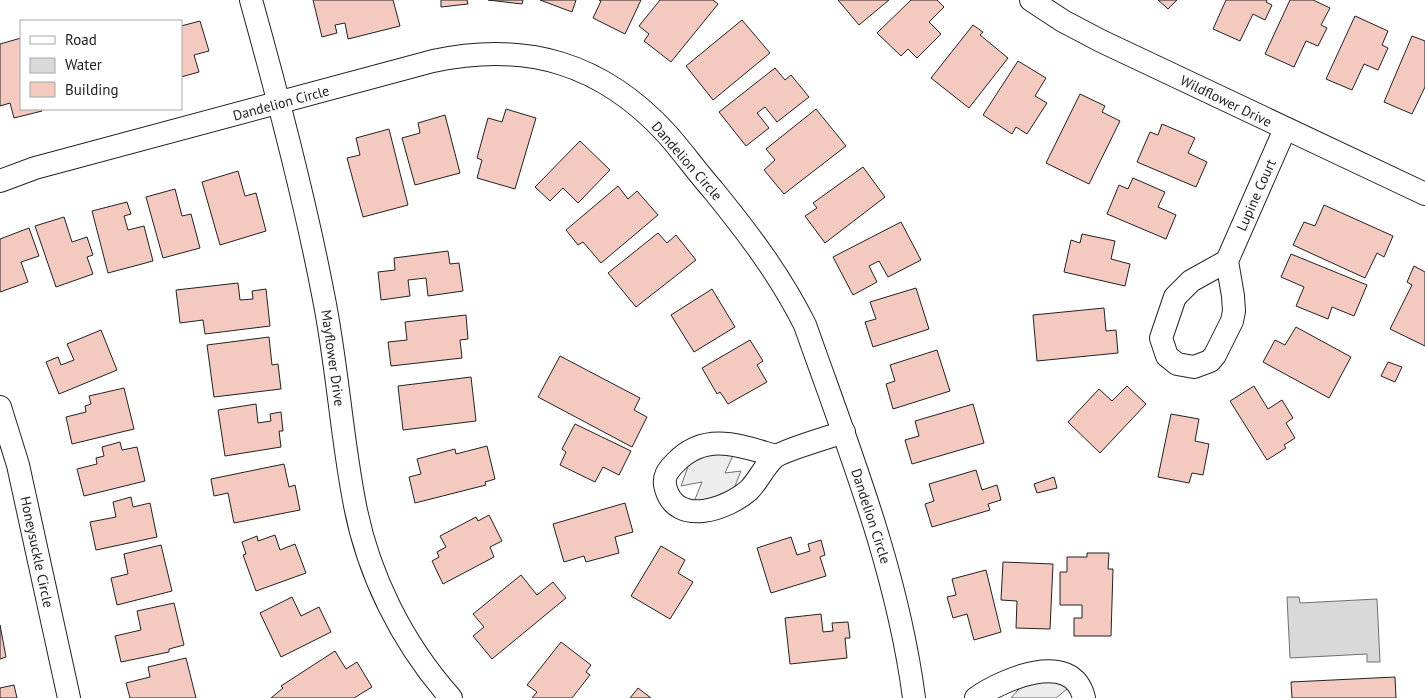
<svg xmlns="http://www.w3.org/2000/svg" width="1425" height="698" font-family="'PT Sans',sans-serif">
<rect width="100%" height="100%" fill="#fff"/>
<g fill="#ededed" stroke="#6f6f6f">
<path d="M735 451 725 473 741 471 733 491 693 504 702 482 681 486 689 464 708 455Z"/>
<path d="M1058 679 1067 689 1056 698H1011L1024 683Z"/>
</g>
<path fill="#d9d9d9" stroke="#6f6f6f" d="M1287 597H1299L1300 603 1377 599 1380 662H1367V654L1290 658Z"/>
<g fill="#f3c9c0" stroke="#222">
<path d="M313 0H393L400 26 348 39 345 23 335 25 337 33 322 37Z"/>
<path d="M441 0H467L468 4 441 7Z"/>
<path d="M488 0H523L522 4Z"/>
<path d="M540 0H576L572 12Z"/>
<path d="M599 0H641L625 34 593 18 601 1Z"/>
<path d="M660 0H713L718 4 671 62 644 41 649 34 639 26Z"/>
<path d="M838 0H889L859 25Z"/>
<path d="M911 0H937L944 7 929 22 941 34 917 58 908 49 901 56 877 33Z"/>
<path d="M1158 0H1177L1168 9Z"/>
<path d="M1226 0H1267L1266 2 1272 5 1265 20 1253 14 1240 41 1213 29Z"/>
<path d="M1290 0H1313L1330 8 1321 25 1327 28 1318 46 1306 41 1294 67 1265 54Z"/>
<path d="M1355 16 1388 31 1382 45 1388 48 1378 70 1364 64 1352 90 1326 79Z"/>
<path d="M742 20 770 53 713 100 686 66Z"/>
<path d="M200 21 209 51 194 55 199 72 181 77V26Z"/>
<path d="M973 25 983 32 980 35 1008 58 969 108 931 78Z"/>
<path d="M1412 36 1425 41V87L1412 114 1384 102Z"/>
<path d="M21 38V109H41L42 111 14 118 10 103 0 106V44Z"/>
<path d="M1018 61 1046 78 1035 96 1047 103 1027 134 1016 127 1012 134 983 115Z"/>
<path d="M775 68 785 80 791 75 809 97 777 122 765 107 757 113 769 128 746 146 719 112Z"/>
<path d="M1080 94 1105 106 1102 112 1120 121 1089 184 1046 163Z"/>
<path d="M506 109 536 118 515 189 477 178 482 160 477 158 488 118 502 122Z"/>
<path d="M816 109 846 146 784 194 764 170 775 160 766 149Z"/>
<path d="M445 115 460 173 415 185 402 138 420 133 418 123Z"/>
<path d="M1162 124 1195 138 1188 153 1207 162 1196 187 1137 162 1150 132 1158 135Z"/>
<path d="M389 129 408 205 363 217 347 158 360 155 356 138Z"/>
<path d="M580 141 610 170 578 203 563 188 550 201 535 187Z"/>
<path d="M863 167 885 197 825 243 805 216 817 208 813 203Z"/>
<path d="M238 171 245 196 256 193 266 231 220 245 202 182Z"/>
<path d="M1133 178 1165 192 1158 207 1176 215 1166 239 1107 214 1119 185 1128 189Z"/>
<path d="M618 186 628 199 637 191 658 215 601 263 583 242 578 245 566 230Z"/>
<path d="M175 189 182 216 191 214 200 248 163 258 146 197Z"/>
<path d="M127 202 131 214 124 216 128 230 144 226 153 261 108 273 92 211Z"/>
<path d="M1324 205 1393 236 1384 257 1377 253 1365 278 1293 245 1304 222 1315 226Z"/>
<path d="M64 217 72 242 87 237 93 255 87 257 93 274 56 287 35 226Z"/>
<path d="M901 222 921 260 888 277 879 261 869 266 877 282 853 295 833 257Z"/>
<path d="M29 228 39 256 21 262 28 282 0 292V239Z"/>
<path d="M658 233 667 243 676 235 696 260 636 307 608 273Z"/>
<path d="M1082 234 1115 241 1111 259 1130 264 1125 286 1064 272 1071 240 1080 243Z"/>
<path d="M448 251 450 264 459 263 463 291 428 296 426 278 408 280 410 296 381 300 378 272 395 270 394 258Z"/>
<path d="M1291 254 1367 285 1354 316 1332 307 1328 319 1296 306 1304 287 1281 277Z"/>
<path d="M1414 266 1425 272V346L1390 329 1412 285 1407 282Z"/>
<path d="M238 283 240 300 253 299 252 291 266 289 270 326 205 334 203 320 180 323 176 290Z"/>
<path d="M916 288 929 329 873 347 865 322 876 319 870 302Z"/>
<path d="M712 289 735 327 694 352 671 315Z"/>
<path d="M1104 308 1106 331 1116 330 1118 353 1037 361 1033 315Z"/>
<path d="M466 315 468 339 460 340 462 358 391 366 388 342 407 340 405 322Z"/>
<path d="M1296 327 1351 357 1329 398 1263 362 1275 340 1285 345Z"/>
<path d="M101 330 117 370 59 394 46 362 58 357 61 365 74 360 67 344Z"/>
<path d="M269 337 272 365 278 364 281 389 214 397 207 345Z"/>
<path d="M750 340 763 361 757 365 767 382 728 404 720 392 717 394 702 368Z"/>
<path d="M937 350 950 391 893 409 886 384 895 381 890 365Z"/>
<path d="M560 356 640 398 634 410 647 417 632 447 538 397Z"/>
<path d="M1388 362 1402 367 1395 382 1381 376Z"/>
<path d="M471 377 476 421 403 430 398 386Z"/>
<path d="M1127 386 1146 404 1100 453 1068 422 1099 389 1112 401Z"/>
<path d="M1254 386 1268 409 1282 400 1293 418 1286 423 1295 438 1284 445 1286 448 1267 460 1230 401Z"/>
<path d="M124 388 134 429 72 444 66 417 86 412 85 406 91 404 89 396Z"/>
<path d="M256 404 258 423 271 421 270 414 281 412 283 431H279L281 447 225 456 218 410Z"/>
<path d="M973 404 984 443 912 464 905 440 919 436 915 421Z"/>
<path d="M1171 414 1199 419 1195 441 1209 444 1203 475 1192 473 1189 483 1158 477Z"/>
<path d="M575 424 631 451 619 475 603 467 595 482 560 465 566 452 562 449Z"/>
<path d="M120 442 122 450 137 447 145 481 84 496 77 469 97 464 96 458 104 456 102 447Z"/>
<path d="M487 446 495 479 485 482 486 485 415 503 409 477 421 474 417 459 455 449 456 454Z"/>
<path d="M284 464 289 487 295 485 300 510 234 523 228 493 214 496 211 479Z"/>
<path d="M976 470 982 490 997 485 1001 500 988 504 990 510 932 527 925 504 934 501 929 484Z"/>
<path d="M1054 477 1057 488 1037 493 1034 484Z"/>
<path d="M131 497 133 507 150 503 157 537 96 550 90 522 116 517 113 502Z"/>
<path d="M625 503 633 532 615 537 619 553 586 562 584 556 564 562 553 524Z"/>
<path d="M489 515 502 541 490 547 494 557 443 584 432 561 439 557 437 552 446 547 440 536 476 517 478 521Z"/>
<path d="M275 535 280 550 295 544 306 573 256 591 243 555 246 554 242 542 257 536 258 541Z"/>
<path d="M791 537 797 555 810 551 808 544 821 540 825 555 820 557 826 576 771 593 757 548Z"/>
<path d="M161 545 172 591 117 605 111 578 128 574 124 554Z"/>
<path d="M661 546 685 560 678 573 693 582 670 619 631 596Z"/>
<path d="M1087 553H1109L1108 569H1113L1111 636H1074V618H1082V605H1060V572H1067V557H1087Z"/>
<path d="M1003 562 1053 564 1050 629 1016 628 1017 601 1001 600Z"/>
<path d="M986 570 1001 632 974 640 967 614 953 618 947 597 956 595 952 579Z"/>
<path d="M521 575 537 595 553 582 566 598 492 659 473 636 484 627 473 614Z"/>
<path d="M292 597 301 616 319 607 331 632 281 657 260 613Z"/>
<path d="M174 603 184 645 169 649V652L121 662 115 636 141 630 137 611Z"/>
<path d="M821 614 823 632 833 631 832 623 848 622 850 638H845L847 658 790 664 785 618Z"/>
<path d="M0 625 6 657 0 659Z"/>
<path d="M561 642 591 665 586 672 590 675 572 698H532L537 692 527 685Z"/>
<path d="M335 651 346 669 357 662 372 687 354 698H271L283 688 281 686Z"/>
<path d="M186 658 196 698H130L126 683 150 677 148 667Z"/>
<path d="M1395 677 1396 698H1292L1291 682Z"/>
<path d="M14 685 17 698H0V688Z"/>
<path d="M638 688 651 698H630Z"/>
</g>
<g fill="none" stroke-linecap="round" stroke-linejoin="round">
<g stroke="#222" stroke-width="24">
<g id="street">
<path d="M251 0C278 97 304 195 323 294 337 362 341 432 354 500 367 573 402 643 451 698"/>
<path d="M1031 0 1063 21 1101 41 1425 194"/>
<path d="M0 181 35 168 433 61C526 41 602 63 667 134 683 152 697 172 713 190 748 233 780 275 805 325 848 447 897 568 914 698"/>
<path d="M1227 261 1191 281 1175 297 1161 338 1167 356 1177 364 1194 367 1210 361 1215 355 1232 321 1234 311 1233 296 1227 261 1285 129"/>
<path d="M0 407 18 465 69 698"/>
<path d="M776 456C741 446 706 431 676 462 668 470 662 477 666 489 677 527 728 509 749 490 759 480 765 465 775 457 784 450 830 437 844 432"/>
<path d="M976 698C1002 680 1072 648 1084 698"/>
</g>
</g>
<use href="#street" stroke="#fff" stroke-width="22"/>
</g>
<g text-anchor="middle" stroke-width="4" stroke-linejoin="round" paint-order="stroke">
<g font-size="14" fill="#222" stroke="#fff">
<text transform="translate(1226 101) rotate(26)" y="5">Wildflower Drive</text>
<text transform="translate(281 103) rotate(-15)" y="5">Dandelion Circle</text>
<text transform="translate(687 161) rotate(49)" y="5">Dandelion Circle</text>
<text transform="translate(1256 195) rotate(-66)" y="5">Lupine Court</text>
<text transform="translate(333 358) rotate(82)" y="5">Mayflower Drive</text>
<text transform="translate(871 516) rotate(72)" y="5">Dandelion Circle</text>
<text transform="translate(37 552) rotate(78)" y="5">Honeysuckle Circle</text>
</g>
</g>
<rect x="20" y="20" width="162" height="90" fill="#ffffff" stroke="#a7a7a7"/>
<rect x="30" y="36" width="25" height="8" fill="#ffffff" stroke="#a7a7a7"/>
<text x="65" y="45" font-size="15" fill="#222222">Road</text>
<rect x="30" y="58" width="25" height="15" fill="#d9d9d9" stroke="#a7a7a7"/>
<text x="65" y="70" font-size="15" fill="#222222">Water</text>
<rect x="30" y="82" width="25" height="15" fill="#f3c9c0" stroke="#a7a7a7"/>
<text x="65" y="95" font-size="15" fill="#222222">Building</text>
</svg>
